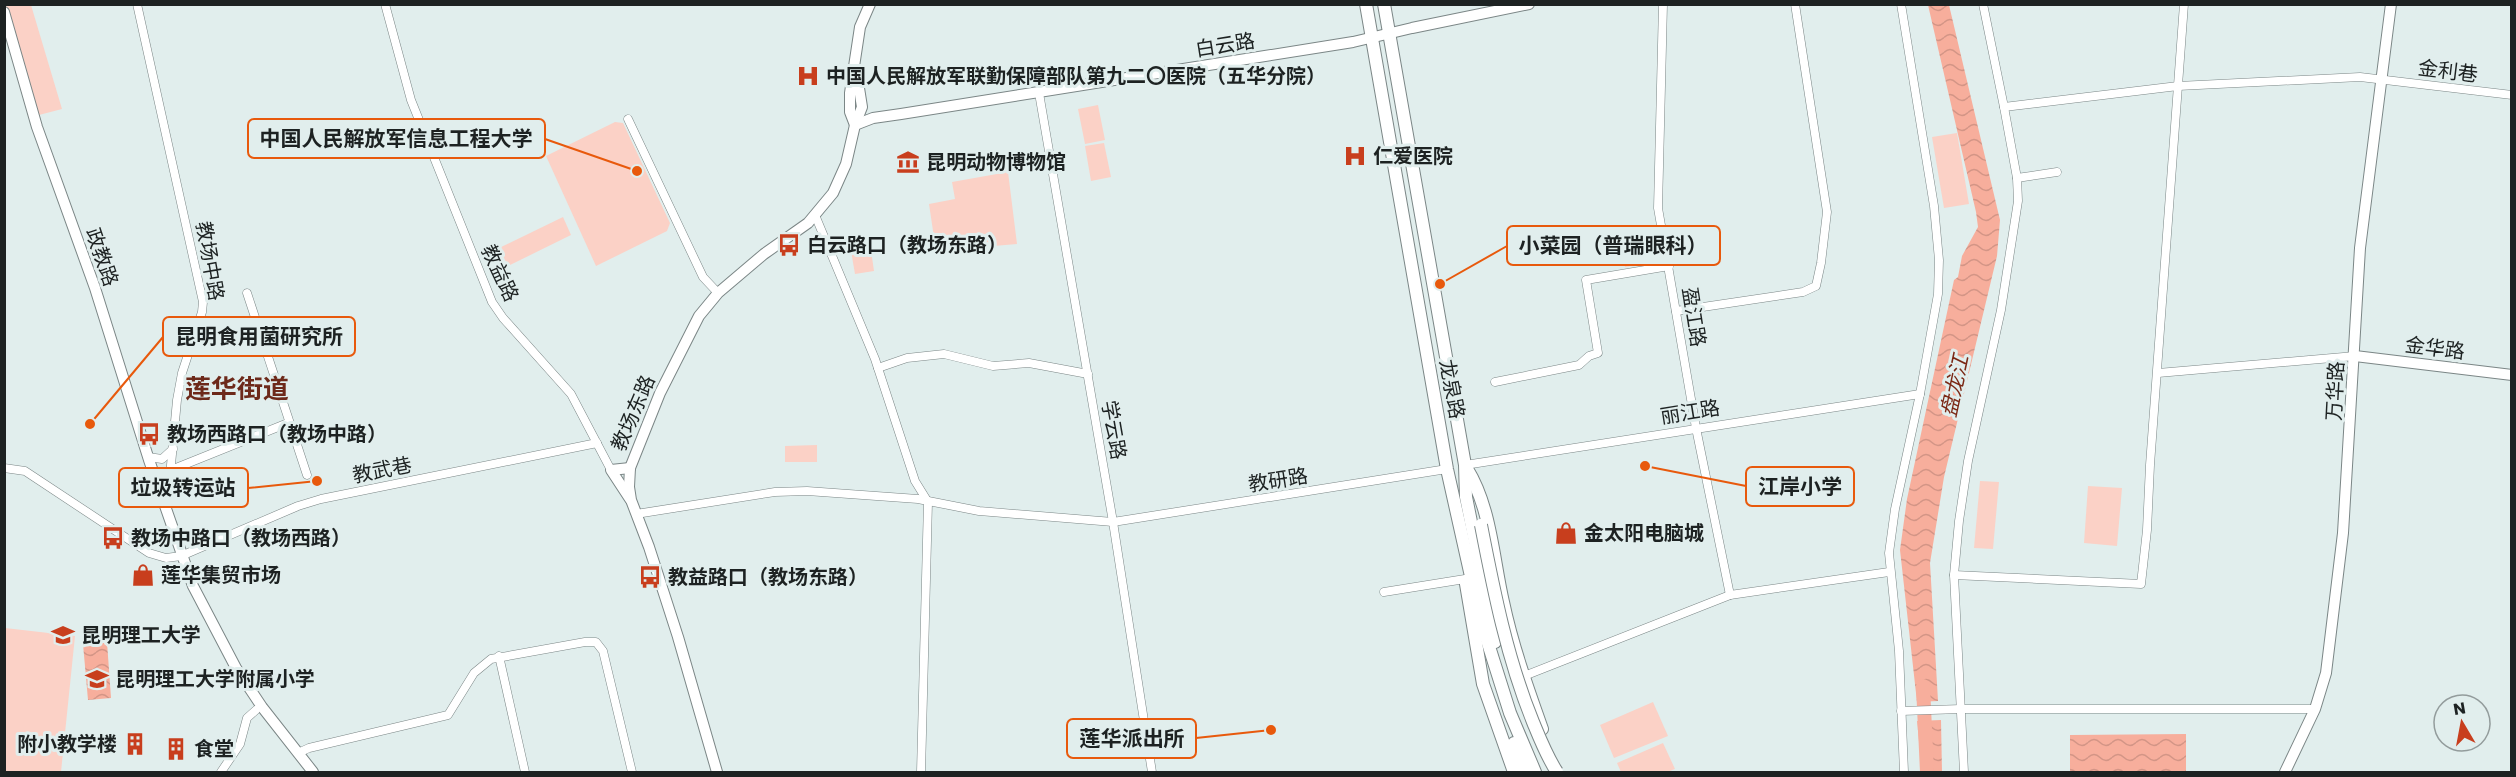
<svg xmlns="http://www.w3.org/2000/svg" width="2516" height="777" font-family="Poppins,'Noto Sans SC',sans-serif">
<defs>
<pattern id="water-waves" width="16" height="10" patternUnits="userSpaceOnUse" patternTransform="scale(1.5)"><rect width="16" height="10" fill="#f7ae9c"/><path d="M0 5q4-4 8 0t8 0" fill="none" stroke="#d39586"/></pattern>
</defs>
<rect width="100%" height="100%" fill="#e1eeed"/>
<g fill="#fbd1c6">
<path d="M6 5H31L62 109 39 115 13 37Z"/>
<path d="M1098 105 1105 140 1085 144 1078 109Z"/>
<path d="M615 122 623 123 670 223 667 231 596 266 546 156Z"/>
<path d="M1957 133 1969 204 1944 208 1932 137Z"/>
<path d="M1104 143 1111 177 1091 181 1085 146Z"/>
<path d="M1008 172 1017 244 936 251 929 204 955 199 952 182Z"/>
<path d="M563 217 571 235 508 266 499 248Z"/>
<path d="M1637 229 1643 264 1625 267 1619 232Z"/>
<path d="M869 236 874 271 855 274 849 239Z"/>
<path d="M817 445V462H785V446Z"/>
<path d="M1980 481 1999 482 1993 549 1974 548Z"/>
<path d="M2088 486 2122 488 2117 546 2084 543Z"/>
<path d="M5 628 75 636 61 772H5Z"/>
<path d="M1653 702 1668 736 1614 758 1600 725Z"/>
<path d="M1663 743 1675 769 1667 772H1621L1617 763Z"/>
</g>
<g fill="url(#water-waves)">
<path d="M1949 5 2000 220 1997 256 1944 477 1930 563 1938 701 1917 702 1900 550 1907 499 1954 280 1958 277 1962 256 1978 227 1976 212 1928 5Z"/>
<path d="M107 642 111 698 88 700 83 644Z"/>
<path d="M1941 720 1942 772H1922L1917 721Z"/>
<path d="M2186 734V772H2070V735Z"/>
</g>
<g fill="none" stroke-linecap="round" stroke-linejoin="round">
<path stroke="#f7ae9c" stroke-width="14" d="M1923 686 1927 772"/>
<g stroke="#7b8686" stroke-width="9">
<g id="street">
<path d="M137 4 203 302 202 312 182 373 177 400 167 508"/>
<path d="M385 4 411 100 492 302 503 318 571 394 611 470"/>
<path d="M1663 4 1658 208 1696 428 1730 595"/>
<path d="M1901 4 1934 206 1939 260 1938 294 1920 394 1895 509 1889 553 1899 651 1904 772"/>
<path d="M1039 93 1113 522 1152 772"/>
<path d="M2004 107 2178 86 2360 77 2512 95"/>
<path d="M628 119 703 277 718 293"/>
<path d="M2017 178 2057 172"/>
<path d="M815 215 875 359 915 481 928 502 921 772"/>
<path d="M247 293 307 475"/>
<path d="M1676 311 1803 292 1816 286 1821 263 1827 212 1795 4"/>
<path d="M878 368 907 358 944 354 993 366 1029 363 1088 374"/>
<path d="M2158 373 2355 356"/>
<path d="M1495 382 1579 365 1589 356 1598 353 1586 280 1669 266"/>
<path d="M148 457 162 459 173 449"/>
<path d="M1465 465 1920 394"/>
<path d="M4 468 25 471 149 553 166 558 181 556 298 506 321 499 597 443"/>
<path d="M171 470 288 423"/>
<path d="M636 514 775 492 807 491 918 499 979 511 1113 522 1447 469"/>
<path d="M1954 575 2141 584 2147 530 2150 465 2184 4"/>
<path d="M1384 592 1465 579"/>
<path d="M499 656 525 772"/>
<path d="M1524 676 1730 595 1889 572"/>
<path d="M1901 711 1961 709H2315"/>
<path d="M298 753 309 748 448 715 474 673 491 659 585 642H596L603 651 632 772"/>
<path d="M221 772 240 744 247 718 256 710"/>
<path d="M1964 772 1954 575 1959 521 1968 461 2001 310 2018 201 2017 178 2004 107 1983 4"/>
</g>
</g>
<g stroke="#7b8686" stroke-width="12">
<g id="secondary">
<path d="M4 12 37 127 95 288 149 460 193 586 236 668 262 707 313 772"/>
<path d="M855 125 873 118 901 114 1353 42 1412 28 1529 4"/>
<path d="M855 125 850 112V93L860 27 870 4"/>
<path d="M2355 356 2512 375"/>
<path d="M630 499 611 470 630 468"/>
<path d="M717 772 678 637 649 547 631 500 629 487 630 468 660 393 699 316 718 293 764 254 808 223 833 193 846 164 855 125 862 107 856 69"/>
<path d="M2285 772 2315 709 2326 673 2343 533 2360 248 2391 4"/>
</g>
</g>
<g stroke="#7b8686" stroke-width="14">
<g id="primary">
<path d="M1366 4 1447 469 1481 621 1510 713 1535 772"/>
<path d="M1384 4 1465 465 1466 497 1495 642"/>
<path d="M1467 469C1491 508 1493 559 1503 602 1512 645 1527 687 1542 729"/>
<path d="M1466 584 1483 684 1514 772"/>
<path d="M1514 743 1526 772"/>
</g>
</g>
<use href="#street" stroke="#fff" stroke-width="8"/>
<use href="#secondary" stroke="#fff" stroke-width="10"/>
<use href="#primary" stroke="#fff" stroke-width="12"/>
<g stroke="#7b8686" stroke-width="14" stroke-linecap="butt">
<path id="primary-bridge" d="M1481 525C1494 592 1507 658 1533 722 1540 739 1547 757 1557 772"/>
</g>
<use href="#primary-bridge" stroke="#fff" stroke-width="12"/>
</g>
<defs>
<g id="hospital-bare" transform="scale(1.8)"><path d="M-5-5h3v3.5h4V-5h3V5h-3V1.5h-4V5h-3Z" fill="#c83e1d" stroke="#e1eeed" stroke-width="2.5" paint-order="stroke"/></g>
<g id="museum-bare" transform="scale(1.8)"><path d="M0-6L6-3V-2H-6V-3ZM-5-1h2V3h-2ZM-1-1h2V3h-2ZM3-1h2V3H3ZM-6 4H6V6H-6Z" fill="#c83e1d" stroke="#e1eeed" stroke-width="2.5" paint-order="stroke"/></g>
<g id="bus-bare" transform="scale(1.8)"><path d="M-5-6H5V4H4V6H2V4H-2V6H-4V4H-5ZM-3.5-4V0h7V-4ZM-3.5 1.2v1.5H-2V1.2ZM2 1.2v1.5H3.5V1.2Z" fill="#c83e1d" stroke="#e1eeed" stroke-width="2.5" paint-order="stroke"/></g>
<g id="shop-bare" transform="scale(1.8)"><path d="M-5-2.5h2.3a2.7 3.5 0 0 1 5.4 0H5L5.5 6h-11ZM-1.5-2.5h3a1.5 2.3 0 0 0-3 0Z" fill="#c83e1d" stroke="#e1eeed" stroke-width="2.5" paint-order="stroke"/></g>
<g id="university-bare" transform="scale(1.8)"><path d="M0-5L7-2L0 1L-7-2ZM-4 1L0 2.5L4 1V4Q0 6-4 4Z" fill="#c83e1d" stroke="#e1eeed" stroke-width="2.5" paint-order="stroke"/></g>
<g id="school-bare" transform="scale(1.8)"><path d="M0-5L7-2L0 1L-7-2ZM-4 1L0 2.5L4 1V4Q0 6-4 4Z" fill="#c83e1d" stroke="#e1eeed" stroke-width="2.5" paint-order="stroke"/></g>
<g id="building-bare" transform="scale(1.8)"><path d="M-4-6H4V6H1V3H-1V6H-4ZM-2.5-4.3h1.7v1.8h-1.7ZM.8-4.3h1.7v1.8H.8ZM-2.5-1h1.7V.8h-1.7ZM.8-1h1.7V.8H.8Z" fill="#c83e1d" stroke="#e1eeed" stroke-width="2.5" paint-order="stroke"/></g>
</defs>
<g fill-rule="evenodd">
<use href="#hospital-bare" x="808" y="76"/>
<use href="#hospital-bare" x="1355" y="156"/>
<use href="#museum-bare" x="908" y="162"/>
<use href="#bus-bare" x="789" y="245"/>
<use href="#bus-bare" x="149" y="434"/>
<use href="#shop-bare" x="1566" y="533"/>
<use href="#bus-bare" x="113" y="538"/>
<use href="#shop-bare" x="143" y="575"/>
<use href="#bus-bare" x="650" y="577"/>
<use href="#university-bare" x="63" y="635"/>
<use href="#school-bare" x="97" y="679"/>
<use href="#building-bare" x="135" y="744"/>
<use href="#building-bare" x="176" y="749"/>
</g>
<g text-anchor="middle" stroke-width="6" stroke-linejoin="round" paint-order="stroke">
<g font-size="20" fill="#1d2222" stroke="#e1eeed">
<text transform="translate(1225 45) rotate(-9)" y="7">白云路</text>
<text transform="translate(2448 71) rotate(7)" y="7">金利巷</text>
<text transform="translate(102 257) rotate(71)" y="7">政教路</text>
<text transform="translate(210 261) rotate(80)" y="7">教场中路</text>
<text transform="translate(500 273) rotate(65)" y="7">教益路</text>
<text transform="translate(1694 317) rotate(81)" y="7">盈江路</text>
<text transform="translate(2435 348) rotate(7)" y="7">金华路</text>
<text transform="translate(1452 389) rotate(79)" y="7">龙泉路</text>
<text transform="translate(2335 391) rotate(-87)" y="7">万华路</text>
<text transform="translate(1690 412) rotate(-9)" y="7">丽江路</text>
<text transform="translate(633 413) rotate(-67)" y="7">教场东路</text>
<text transform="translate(1114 430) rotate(80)" y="7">学云路</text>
<text transform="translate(382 470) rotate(-11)" y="7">教武巷</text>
<text transform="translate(1278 480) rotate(-9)" y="7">教研路</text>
</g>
<g font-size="20" font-weight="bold" fill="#1d2222" stroke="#e1eeed" text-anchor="start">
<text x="826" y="83">中国人民解放军联勤保障部队第九二〇医院（五华分院）</text>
<text x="1373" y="163">仁爱医院</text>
<text x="926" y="169">昆明动物博物馆</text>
<text x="807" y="252">白云路口（教场东路）</text>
<text x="167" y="441">教场西路口（教场中路）</text>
<text x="1584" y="540">金太阳电脑城</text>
<text x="131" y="545">教场中路口（教场西路）</text>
<text x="161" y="582">莲华集贸市场</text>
<text x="668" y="584">教益路口（教场东路）</text>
<text x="81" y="642">昆明理工大学</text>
<text x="115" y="686">昆明理工大学附属小学</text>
<text x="117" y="751" text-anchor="end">附小教学楼</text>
<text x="194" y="756">食堂</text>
</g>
<g font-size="21" font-style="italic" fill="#7b2815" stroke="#e1eeed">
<text transform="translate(1955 386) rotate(-78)" y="7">盘龙江</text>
</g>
<g font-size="26" font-weight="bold" fill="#6d291a" stroke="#e1eeed">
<text x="237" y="398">莲华街道</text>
</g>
</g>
<path fill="none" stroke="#e8590c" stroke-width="2" d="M637 171L545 139M1440 284L1507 246M90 424L163 337M1645 466L1746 486M317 481L248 488M1271 730L1196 738"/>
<g fill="#e8590c" stroke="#e1eeed" stroke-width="2">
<circle cx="637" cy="171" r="6"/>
<circle cx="1440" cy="284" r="6"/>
<circle cx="90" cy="424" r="6"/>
<circle cx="1645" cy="466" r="6"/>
<circle cx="317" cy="481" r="6"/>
<circle cx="1271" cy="730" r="6"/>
</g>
<g fill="#e1eeed" stroke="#e8590c" stroke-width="2">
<rect x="248" y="119" width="297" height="39" rx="6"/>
<rect x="1507" y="226" width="213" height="39" rx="6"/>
<rect x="163" y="317" width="192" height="39" rx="6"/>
<rect x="1746" y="467" width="108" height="39" rx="6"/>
<rect x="119" y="468" width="129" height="39" rx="6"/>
<rect x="1067" y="719" width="129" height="39" rx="6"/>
</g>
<g font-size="21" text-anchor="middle" font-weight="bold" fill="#1d2222">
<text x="396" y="146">中国人民解放军信息工程大学</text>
<text x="1613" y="253">小菜园（普瑞眼科）</text>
<text x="259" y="344">昆明食用菌研究所</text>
<text x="1800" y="494">江岸小学</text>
<text x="183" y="495">垃圾转运站</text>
<text x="1132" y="746">莲华派出所</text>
</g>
<rect width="2516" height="777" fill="none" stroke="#1d2222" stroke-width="12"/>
<g transform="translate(2462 723) rotate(350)"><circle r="28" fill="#e1eeed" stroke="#939c9c" stroke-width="1.5"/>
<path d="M0-4.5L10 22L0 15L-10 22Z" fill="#c83e1d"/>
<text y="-9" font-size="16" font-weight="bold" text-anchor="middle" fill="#1d2222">N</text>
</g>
</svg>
